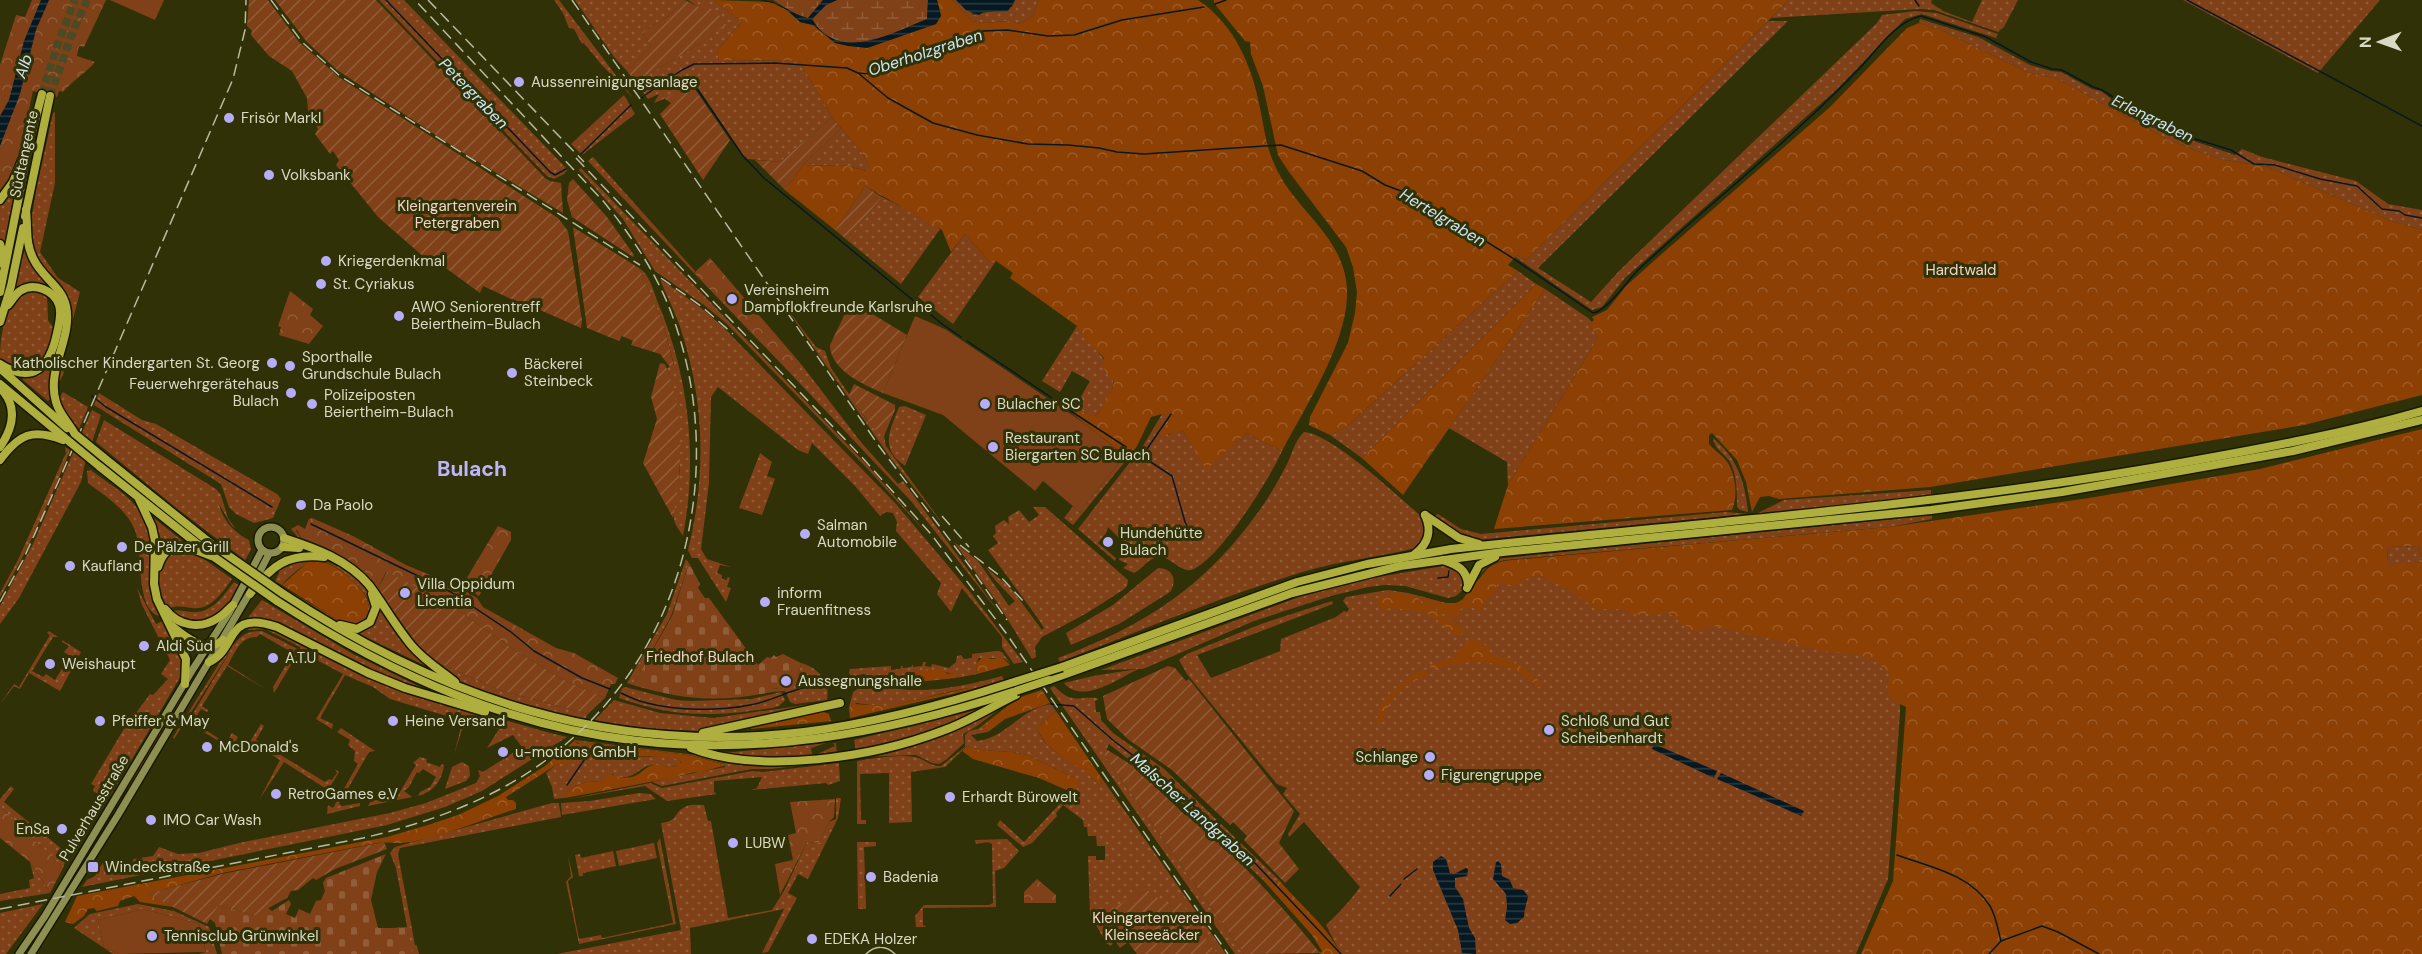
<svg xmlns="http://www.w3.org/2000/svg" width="2422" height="954" font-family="'DM Sans',sans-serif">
<defs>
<pattern id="grass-dots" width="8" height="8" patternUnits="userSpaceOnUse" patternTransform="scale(1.5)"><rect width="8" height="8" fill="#804118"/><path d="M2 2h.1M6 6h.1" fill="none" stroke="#915c38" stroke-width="1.8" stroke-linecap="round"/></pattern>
<pattern id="forest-crowns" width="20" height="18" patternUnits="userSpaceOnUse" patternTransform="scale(1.5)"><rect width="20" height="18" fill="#8d4004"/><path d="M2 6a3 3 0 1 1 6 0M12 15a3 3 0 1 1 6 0" fill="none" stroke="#9c5b27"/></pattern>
<pattern id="wetland-marsh" width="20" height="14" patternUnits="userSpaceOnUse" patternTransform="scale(1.5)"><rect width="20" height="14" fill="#804118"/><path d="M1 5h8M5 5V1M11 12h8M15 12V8" fill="none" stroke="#915c38"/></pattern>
<pattern id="cemetery-stones" width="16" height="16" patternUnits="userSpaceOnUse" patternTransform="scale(1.5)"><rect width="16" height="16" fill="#804118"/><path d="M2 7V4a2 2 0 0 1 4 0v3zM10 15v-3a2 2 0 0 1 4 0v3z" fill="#915c38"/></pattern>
<pattern id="park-crowns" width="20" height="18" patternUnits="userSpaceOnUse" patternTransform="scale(1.5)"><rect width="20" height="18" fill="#804118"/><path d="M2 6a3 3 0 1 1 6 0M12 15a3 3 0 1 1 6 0" fill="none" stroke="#915c38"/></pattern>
<pattern id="garden-furrows" width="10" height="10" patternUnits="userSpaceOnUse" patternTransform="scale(1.5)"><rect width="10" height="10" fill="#804118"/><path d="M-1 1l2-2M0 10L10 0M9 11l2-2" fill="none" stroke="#915c38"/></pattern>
<pattern id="water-rules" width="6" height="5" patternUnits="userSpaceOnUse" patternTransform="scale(1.5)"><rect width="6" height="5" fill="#061922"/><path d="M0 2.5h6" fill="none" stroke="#2a3a40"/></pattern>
</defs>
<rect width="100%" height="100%" fill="#313108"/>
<g fill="url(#grass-dots)">
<path d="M379 0H404L566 168 567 170 564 174 554 179 547 176Z"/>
<path d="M554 0H559L633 98 600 63 584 43 582 44 574 29 569 28 563 13Z"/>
<path d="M575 0H685L667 17 642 32 651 46 627 71 614 57Z"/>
<path d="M688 0H714L742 22 717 51 719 60 799 61 832 117 780 162 748 159 743 155 692 79 669 97 654 103 659 94 648 99 635 82 700 44 725 25Z"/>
<path d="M952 0H956L974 15 1012 7 1015 0H1039L1033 16 1020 24 1009 21 982 23 972 21Z"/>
<path d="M1789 0H1932L1931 3 1943 11 1972 22 1982 0H2018L2004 27 1998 32 1934 10 1920 9 1771 18Z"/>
<path d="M2183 0H2380L2318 73Z"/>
<path d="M1915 11 1937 13 1998 34 1996 38 1922 14 1905 19 1836 90 1625 278 1602 307 1592 310 1515 257 1517 255 1526 260 1768 21H1788L1538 268 1591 302 1619 271 1877 23 1882 15Z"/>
<path d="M1920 19 1978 37 2030 65 2051 71 2061 72 2092 89 2101 91 2118 104 2126 105 2130 111 2138 112C2142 119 2150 119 2156 125L2166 127 2182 137 2235 155 2242 149 2262 157 2356 181 2388 204 2422 210V230L2391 221 2268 167 2219 159 2168 140 2058 79 2027 72 1939 29 1919 23Z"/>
<path d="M624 95 635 114 582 155 571 144Z"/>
<path d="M55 112V183L40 252 58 278 80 292 60 369 64 372 60 381 57 380 69 322 32 247 30 228 36 191 53 113Z"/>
<path d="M841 128 862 153 869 165 868 171 847 166 803 165Z"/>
<path d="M593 157 695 271 694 273 588 161Z"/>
<path d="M581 168 870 468 930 537 866 467 726 323 704 305 655 271 623 219 579 170Z"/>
<path d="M12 189H15L4 247 0 240V205Z"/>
<path d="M882 197 922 217 940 229 901 284 847 240Z"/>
<path d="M965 234 989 261H996L953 324 918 297Z"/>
<path d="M25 247 55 291 15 288Z"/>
<path d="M639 268C650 275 653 290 658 303 689 376 698 458 683 536 680 531 675 525 674 519 672 512 679 480 680 469 680 435 678 401 667 368L674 365 663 323Z"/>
<path d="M1518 271 1536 284 1362 458 1330 435 1345 428Z"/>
<path d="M660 279 700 307 723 327 896 504 970 592 1023 662 1014 664 1002 647V637L962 588 951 612 937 594 941 583 896 531 897 522 893 513 886 512 880 516 855 486 812 443 808 454 798 450 718 387 711 397 709 483 701 549 707 559 731 567 720 565 717 573 722 575V579L726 580 728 577 730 578 727 587 731 588 726 602 698 558H692L688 550C706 478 705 405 682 333 677 315 666 295 660 279Z"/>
<path d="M1545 289 1588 318 1592 322 1589 324 1598 338 1508 485 1507 462 1449 428Z"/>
<path d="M34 290 47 294 48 320 54 329 49 350 42 363C25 371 15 370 0 358 0 334 6 296 34 290Z"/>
<path d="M784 305 816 347 825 351 831 368 868 422 884 436 886 446 945 527 892 460Z"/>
<path d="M1077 326C1087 340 1118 369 1113 386 1110 396 1102 406 1097 415L1091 416 1075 407 1090 381 1072 371 1060 392 1042 381Z"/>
<path d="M55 355 50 380 51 398 48 401 22 379 42 372Z"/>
<path d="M801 364 860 441 898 484 903 481 1001 615 911 501 790 373Z"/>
<path d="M63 392 88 407 79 429 67 416 58 400Z"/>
<path d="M99 393 142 420 156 424 277 494 281 499 273 518 254 523 236 514 229 507 221 484 94 405Z"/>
<path d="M905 406 926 415 905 466C879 448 890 430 899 407Z"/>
<path d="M92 410 101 415 85 463 81 482 19 598 0 624V606L33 544Z"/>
<path d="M1162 414 1169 415 1168 435 1176 431 1184 432 1206 469 1246 433 1282 451C1269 480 1222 555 1194 569 1183 575 1172 558 1161 557 1149 556 1143 569 1134 573L1123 568 1128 564 1119 560 1121 550 1125 544 1108 527 1106 533 1098 543 1116 558 1115 561 1078 529 1134 457 1139 458 1146 449 1143 446Z"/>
<path d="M104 420 216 489 221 495 228 518 235 528 247 536 232 526 219 504C223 521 235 533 249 540L251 550 245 560 175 507 96 442Z"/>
<path d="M1304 432C1331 433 1400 498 1422 517L1427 531 1419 547C1382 557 1343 560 1306 571 1223 596 1141 630 1060 662L1058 658C1144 626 1205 587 1259 511 1269 497 1279 480 1287 464 1292 454 1295 440 1304 432Z"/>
<path d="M1713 438C1737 458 1745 481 1748 512L1740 510 1737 507C1737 492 1737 475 1730 462 1724 453 1714 449 1713 438Z"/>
<path d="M65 447 70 450C50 501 28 551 0 597V593L18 560 61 464 66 453Z"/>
<path d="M760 453 772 462 767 476 775 479 762 515 739 508Z"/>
<path d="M1125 456 1128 458 1073 525 1064 518 1073 506 1080 512Z"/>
<path d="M91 470C104 481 120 489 132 502 159 529 154 573 158 609L160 616C134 611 144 548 134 528 125 508 105 496 88 483L87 471Z"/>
<path d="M1931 490V495L1756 514 1784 500Z"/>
<path d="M1931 504V506L1376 568 1306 586 1125 650C1193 623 1261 596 1332 576 1366 566 1401 561 1435 555Z"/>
<path d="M1033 507H1045L1128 580 1127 586 1123 590 1087 613 1042 637 1035 647 1036 657 1032 659 997 602 954 542 978 561 1009 606 1015 601 995 580 986 568 1010 587 1042 630 1044 628 1037 617 988 550 998 543 993 536 996 533 995 526 1004 520 1009 524 1008 517 1019 510 1029 522 1039 515Z"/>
<path d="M1726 512 1748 514 1477 540 1467 538 1434 516 1438 514 1461 529 1481 534Z"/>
<path d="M150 515 185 543 158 558Z"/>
<path d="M1932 515V519L1890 527 1505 560 1490 564 1475 580 1476 571 1495 559Z"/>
<path d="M298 525 296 531 304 542 334 554 363 574 377 590 411 639 434 661 502 691 588 714 585 719C532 707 470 696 429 660 402 636 389 603 364 578 345 559 321 550 296 541L297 536 291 529Z"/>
<path d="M2419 546 2422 562 2388 566 2387 547Z"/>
<path d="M177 549 197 554 232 579C223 592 210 611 192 608 183 607 177 605 168 609 156 588 152 562 177 549Z"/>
<path d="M686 559 689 563 671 616 633 685 627 683 667 614Z"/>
<path d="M322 560C347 568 376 587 372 615L360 626 340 623 286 589 338 620 356 625 368 610C368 605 369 601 366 596 359 583 325 553 309 562 304 564 285 580 282 585L275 581 279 573 278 567 290 561Z"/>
<path d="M1508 562 1588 589 1900 661V713L1888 879 1856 954H1341L1326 925C1340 912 1349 902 1360 887L1304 822 1289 837 1288 834 1300 814 1283 794 1287 788 1277 784 1187 674 1179 660 1187 654 1261 624 1332 601 1333 604 1197 655 1211 678 1280 651 1281 639 1336 617 1344 611 1347 612 1349 609 1343 601 1346 597 1388 590 1408 593 1446 603H1457L1463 599 1471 587Z"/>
<path d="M1443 566H1450L1464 575V589L1456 596 1448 598 1405 586 1385 585 1368 587 1331 596 1254 621 1143 669 1101 670 1299 597 1372 578Z"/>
<path d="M1158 568C1173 568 1178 581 1170 592L1119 624 1071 645 1066 633 1113 605Z"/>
<path d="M234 582 240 586C229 604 213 628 188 622 183 621 176 615 172 612 178 609 184 611 191 612 212 614 223 596 234 582Z"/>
<path d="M137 588 156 624 163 621 183 657 182 674 111 795 105 798 93 791 95 786 91 784 134 712 136 713 150 694 153 695 168 679 161 674 170 660 142 605Z"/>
<path d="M262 600 353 654 445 699 384 678 290 631 245 621Z"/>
<path d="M377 603 429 665 428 667 355 632 363 628Z"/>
<path d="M252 625C283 629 308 648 337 659 413 688 487 718 567 737L482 791 445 807 387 825 82 887 87 880 95 876 105 859 109 863 133 862V859L153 856 159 847 178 854 199 853 239 843 390 813 426 803 476 783 480 776 478 770 483 772 522 747 513 735 487 748 499 729 465 720 454 755 462 723 460 720 390 699 373 687 345 675 320 718 333 724 332 729 316 719 343 674 300 651V647L265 629 249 630 245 628Z"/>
<path d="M49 631 58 637H53L32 671 43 677 46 674 55 680 70 656 64 652 69 646 62 642V640L81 652 60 691 29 673 20 689 14 686 0 704 14 684 19 687 50 635 47 633Z"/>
<path d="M262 631 300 650 274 693 273 687 293 653 260 634 257 637C240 637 236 651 228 665L267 690 227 666 202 706 208 710 207 712 201 709 193 722 226 743 232 733 238 737 231 749 188 722 234 645 174 739 173 737 232 643 234 645C241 634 250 631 262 631Z"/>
<path d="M208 650H212L120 804 142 762Z"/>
<path d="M996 651 1002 652 1011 664 1004 658H979L976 663 977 674 956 678 958 677C940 668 926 669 907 674L909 682 863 674 851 677 849 673 850 669 891 666V670L900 669 902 665 903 668 911 667 913 664V667L922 666 923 662H926L925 666 931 667 932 664 949 668 956 662 957 656 961 655 964 659 972 658V654Z"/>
<path d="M801 663C818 667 831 683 827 700L795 704 790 702 785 691 772 692 771 689C774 688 777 689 780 689 790 686 801 672 801 663Z"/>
<path d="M1138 669C1118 679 1082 705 1064 683L1093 676Z"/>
<path d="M1002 676 1004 680 969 690 968 688C942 693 916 700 890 706 886 707 863 704 857 703L852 705 849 708 853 692C868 679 893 689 911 690 942 691 973 684 1002 676Z"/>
<path d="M1054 686C1073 705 1077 696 1097 698L1098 700 1095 701 1096 712H1100L1101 720 1113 733 1163 768 1279 880 1274 885 1266 876 1263 880 1171 793 1109 744 1104 755 1244 954H1235L1057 698 1050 688Z"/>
<path d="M625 687 676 700 691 701 751 699 781 692 785 700 779 706 772 708C712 717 674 718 616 697L619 698 622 688Z"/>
<path d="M1014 698 977 726 963 734 964 743 947 759 939 764 932 763 916 755 858 757 896 748Z"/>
<path d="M614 700 660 713 714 718 826 702 698 731 641 728 594 721Z"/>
<path d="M1051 704 1056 711 1037 728C1045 751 1068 758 1086 771 1090 775 1095 781 1099 785L1103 780 1226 954H1217L1179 901 1170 907 1099 918 1114 941 1111 946 1106 943 1090 914 1088 856H1096V860H1105V846H1097L1096 836H1088L1087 827H1084L1083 820 1063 805 1056 813 1057 816 1032 843 1023 847 997 825 1000 820 1024 842 1071 792H1074L1075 778 1027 755 1013 752 980 750 967 746 945 767 911 772 912 822 889 823V773L860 774 861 820H866V824H857V761C875 758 897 754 915 757 925 759 930 767 941 766L965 747V735L969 731 985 727 988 732 971 735 977 741C1007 738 1021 708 1051 704Z"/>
<path d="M980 709V712L933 732 856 751 854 740Z"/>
<path d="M261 724 264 726 256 740 325 782 329 779 332 780 337 773 335 769 339 772 328 790 284 762 259 800 280 760 253 743 251 747 248 745Z"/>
<path d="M341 728 375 751 369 752 339 804 342 806 360 803V806L327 814 328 805 333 808 358 764 354 761 355 751 348 745 350 740 337 732Z"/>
<path d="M575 740 727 759 837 761 771 769H752L662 786 652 782C676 776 701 772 725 767V764L688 755 591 743V746L613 755 624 754 629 757H669L679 759 681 764C671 770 663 765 652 765 638 767 636 780 615 777L613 774 602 782 588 781 568 790 565 798 554 799 552 787 546 773 556 765 566 762 579 743 574 741Z"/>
<path d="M826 743 811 748 812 754 815 755 835 746 833 743H836L837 754C799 757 762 759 724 753Z"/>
<path d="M420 757 427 759 426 762 440 767 442 764 444 765C442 781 433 792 418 796L420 792 430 787 436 777 423 769 419 773 417 772 409 787 404 791 412 797 368 806 371 801 392 797 394 795 397 797 416 765 413 763Z"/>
<path d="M462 762 469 766 470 776 466 781 445 789 452 767Z"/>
<path d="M839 763 840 781 828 785 826 783 752 790 757 788 762 777 714 781V792L717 794 667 801 645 786 569 799 650 783 662 788 752 771 763 772Z"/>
<path d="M11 786 14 789 4 802 68 854 63 868 0 806V799Z"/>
<path d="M639 793 650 794 656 799 562 815 561 803 590 801Z"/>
<path d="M836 798H841L838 818 808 879 798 874 788 893 797 898 768 952 762 953 784 909 690 928 691 954H557L681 930 661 823C679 821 673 813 685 807 690 804 698 805 704 805L708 821H711L728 918 772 910 784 891 807 842 819 843 829 822 836 819Z"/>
<path d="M552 803H559L561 817 400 848 398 854 415 945 417 946 419 954H408L378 929 407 927 396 868 390 853 395 847Z"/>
<path d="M660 838 676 924 579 944 566 882 571 876 568 856 573 877 568 881 579 939 601 935 602 938 673 923 657 843Z"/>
<path d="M1007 839 1019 851 1004 868 995 871 996 907 923 908V925L926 927H916L915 916 924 905H989L993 903 992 844 988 842 976 844 975 840Z"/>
<path d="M857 842H876V846L864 847 866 909H858Z"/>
<path d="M654 843 657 858 619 866 616 851Z"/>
<path d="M613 851 616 866 583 873V876H579L575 855 580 854 581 858Z"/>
<path d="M30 862 50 893 0 901V894L30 888 29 880 34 878Z"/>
<path d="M43 904 6 954H0V913Z"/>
<path d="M138 904 174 911 209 927 217 954H199L206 952 199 924 143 909 98 920 104 948 119 954H113L74 928 90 914Z"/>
</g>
<g fill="url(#forest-crowns)" fill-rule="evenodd">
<path d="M714 0 770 2 787 10 800 22 813 25 835 43 867 48 936 24 941 15 937 0H952L972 21 982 23 1010 21 1020 24 1033 16 1039 0H1198C1235 25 1252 66 1260 108 1265 132 1266 149 1278 172 1301 216 1349 241 1347 297 1345 347 1305 407 1282 451L1246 433 1206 470 1184 432C1175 431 1169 435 1160 436L1157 431 1168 423 1169 416 1162 414 1151 417 1137 446 1128 458 1064 407C1076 404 1085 417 1097 415L1113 387 1114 380 1109 377 1102 365 1104 358 1087 340 1077 326 1010 278 1013 273 996 261H989L965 234 951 252 942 230 865 186 835 230 785 190 803 165 847 166 867 171 869 165 862 153 832 117 799 61 719 60 717 51 742 22Z"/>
<path d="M1214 0H1789L1526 260 1517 255 1508 265 1518 271 1345 428 1330 435 1309 425 1310 417 1348 343 1355 313 1357 292 1353 267 1346 247 1289 172 1278 155 1263 86 1251 54 1250 42 1245 41 1214 3Z"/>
<path d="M1919 23 1939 29 2027 72 2058 79 2168 140 2219 159 2268 167 2391 221 2422 230V395L2304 425 1930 487 1779 499 1769 496 1760 497 1752 512 1746 482 1737 460 1712 433 1709 435V444C1713 449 1719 453 1724 458 1735 469 1739 495 1732 510L1494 529 1508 485 1598 338 1589 324 1594 320 1592 317 1607 310 1626 286 1656 259 1830 107 1907 28Z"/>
<path d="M1536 284 1545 289 1403 495 1362 458Z"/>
<path d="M2422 429V954H1861L1893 881 1906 707 1892 700 1887 689 1890 674 1876 660 1852 653 1829 652 1715 626C1708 629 1701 628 1693 631L1667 612 1654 616 1643 613 1637 615 1622 609H1596L1570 590 1539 575 1523 580 1513 586 1501 582 1497 585 1493 595 1488 597 1481 610 1469 607 1460 609 1457 617 1452 619 1421 599V596C1437 601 1457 611 1468 594 1472 588 1474 584 1479 579 1483 575 1486 569 1491 566 1503 558 1525 560 1535 558L1890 527 2089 498 2260 469ZM2419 546 2422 562 2388 565 2387 547Z"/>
<path d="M309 561C313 561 318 560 323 562 338 566 373 592 368 610 366 616 360 620 356 625L338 620 282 585Z"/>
<path d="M1396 592 1413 595 1465 631 1458 636C1439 625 1433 610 1408 610 1398 609 1394 606 1384 610L1377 603 1378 598Z"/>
<path d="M1472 638 1489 647 1490 655C1510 657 1528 670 1542 684L1541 686 1539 687C1509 658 1470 657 1433 670L1430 668V666L1453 657Z"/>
<path d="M983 657 992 659 1002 657 1010 665 977 674 976 663Z"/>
<path d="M927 669 942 670 948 674 956 672 958 676 956 678 927 681 907 680V674Z"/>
<path d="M1425 669 1427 675C1401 687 1390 693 1383 722H1377C1378 697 1405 678 1425 669Z"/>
<path d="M969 688V690L850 718 849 708 853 704 889 706Z"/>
<path d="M1042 690 1050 703 1005 719 988 732 985 727 978 729 1018 698Z"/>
<path d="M821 711 829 714 831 721 751 729 752 726Z"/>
<path d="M1056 711 1103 780 1099 785C1095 781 1091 775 1086 772 1067 758 1046 751 1037 728Z"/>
<path d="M574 741 581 746 580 757 575 761 556 765 506 797 508 800H513L516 803V809C483 819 433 841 400 843 393 843 385 842 377 843L222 873 148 894 173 907 140 902 134 896 120 901 118 906 97 911 94 908 88 909 84 916 73 924 65 922 77 896 387 837 428 825 458 815 498 796 545 766Z"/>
<path d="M591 743 688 755 727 765 697 773 695 772 671 778 565 798 568 790 588 781 602 782 610 774C618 777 628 780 637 775 644 771 645 767 654 765 665 763 669 772 681 763L679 759C669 757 635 755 628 758L624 754 613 755 591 746Z"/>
<path d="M967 746 980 750 1013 752 1027 755 1077 779 1078 788 1074 792H1071L1039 778 973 759 962 751Z"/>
<path d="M1266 875 1274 885 1279 880C1300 905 1327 926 1341 954H1319L1322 951 1312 935 1263 880Z"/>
</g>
<g fill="url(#wetland-marsh)">
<path d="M773 0H823L808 18 800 17Z"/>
<path d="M837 0H928L927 19C892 34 838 64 812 19L826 5Z"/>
</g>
<g fill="url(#cemetery-stones)">
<path d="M689 563 700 584 698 588 705 598H709L758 665 767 657 771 658 774 655 776 657 783 654 801 663C801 672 790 686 780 689 778 689 775 688 772 689V692C720 703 684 700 633 685L672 616Z"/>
<path d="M386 854 377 872 371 900 378 928H408L412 954H222L215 923 210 919 219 905 254 916 268 908 272 911 289 900 291 904 286 914 295 918 299 909 310 914 316 901 321 900 325 891 323 883 326 878Z"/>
</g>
<g fill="url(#park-crowns)">
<path d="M32 0H106L84 47 79 46 77 56 95 62C86 73 74 79 63 92L59 91 57 97 33 91C25 125 21 167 0 195V65L16 15 25 17Z"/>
<path d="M710 258 801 364 790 373 694 273Z"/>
<path d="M290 291 313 309 310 315 323 326 309 344 279 335 281 327 278 326Z"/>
<path d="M312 518 353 536 406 565 457 586 477 598 483 607 556 648 574 653 618 678 615 684H611L605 698 562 679 513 649 455 608 386 572 377 590 304 542 296 529 298 525 305 529 309 519Z"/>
<path d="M498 526 511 532V540L479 596 462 586Z"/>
<path d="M835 799 834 817 829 822 819 843 807 842 780 895 775 864 793 860 788 835 796 833 790 802Z"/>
<path d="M0 806 63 868 50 893 30 862 0 838Z"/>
<path d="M1037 879 1056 895V903H1024V892Z"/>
</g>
<g fill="url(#garden-furrows)">
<path d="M249 0H268L299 42 340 78 558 218 568 231 582 320 581 328 540 310 539 312 483 286 480 293 443 266 424 257 378 217 336 165 339 160 333 151 330 154 315 134 318 129 308 110 307 98 292 71 269 56 251 35 252 31 247 26Z"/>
<path d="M275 0H376L545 178 550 181 561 183 563 213 457 149 337 70 306 41Z"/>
<path d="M685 0 701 8 709 7 720 16 726 25 700 44 635 82 627 71 651 46 642 32 667 17Z"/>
<path d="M690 82 730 140 703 180 660 114 671 103 665 99Z"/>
<path d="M832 117 841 128 803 165 785 190 755 160 780 162Z"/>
<path d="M573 179 607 217 634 255 633 257 572 217 567 200 569 183Z"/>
<path d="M865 186 882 197 847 240 835 230Z"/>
<path d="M573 227 639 268 663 323 674 366 670 367 660 354 631 345 633 341 622 336 619 341 587 328Z"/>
<path d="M851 301 907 335 883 393C864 385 830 370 830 345Z"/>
<path d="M660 363 665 364C685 411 683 469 673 518L643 463 657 419 651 397Z"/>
<path d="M854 384 895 405V410L884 436 873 428 849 395Z"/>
<path d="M387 572 445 601 513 649 562 679 605 698 588 714 502 691 434 661 411 639 377 590Z"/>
<path d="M1168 666 1175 668 1186 681 1189 679 1294 811 1279 843 1299 869 1285 883 1244 840 1247 836 1233 822 1230 825 1172 770 1129 740 1107 719 1103 696Z"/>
<path d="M1106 749 1135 767 1185 815 1189 814C1237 857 1280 903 1320 953L1244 954 1104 755Z"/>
<path d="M384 842 387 849 335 869 316 880 313 878 298 890 291 891 287 898 254 916 219 905 207 924 147 894 222 874Z"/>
<path d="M1145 888 1170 907 1179 900 1217 954H1137L1128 942 1120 948 1099 918Z"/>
</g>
<g fill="#804118">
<path d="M110 0H164L155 20Z"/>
<path d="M915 316 945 329 1084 423 1125 456 1080 512 1043 481 1035 491 943 415 883 393Z"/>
<path d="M143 909 199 924 206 952 119 954 104 948 98 920Z"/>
</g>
<g fill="url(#water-rules)">
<path d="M41 0H49L36 30 20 94 0 146V116L9 100 24 41Z"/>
<path d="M760 0C779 0 790 14 808 18L823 0H837L826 5 812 19C838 64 892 33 927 19L928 0H937L941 16 936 24 867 48 848 46 835 43 813 25 800 22 787 10 776 4Z"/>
<path d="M956 0H1015L1008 11 983 12 979 15 966 10Z"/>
<path d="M1654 744 1717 771 1714 778 1652 749Z"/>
<path d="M1721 773 1804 811 1801 816 1717 779Z"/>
<path d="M1441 856 1446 859 1450 873 1454 874 1466 868 1468 869 1467 876 1455 878V887L1463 899 1469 928 1475 938 1476 954 1462 953 1458 930 1433 870V862Z"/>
<path d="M1498 861 1501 864 1502 876 1510 880 1513 888 1523 890 1528 896C1527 904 1524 909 1524 917L1517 923 1510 924 1505 920 1507 907 1506 894 1493 879 1496 862Z"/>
</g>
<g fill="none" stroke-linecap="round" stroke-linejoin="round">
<g stroke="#061922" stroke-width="1.5">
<path d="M386 0 550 172 555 175 566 169"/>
<path d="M1915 0 1919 6"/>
<path d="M2187 0 2422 126"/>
<path d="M1215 4 1226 0"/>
<path d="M859 73 870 74 983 31 1007 30 1048 36 1074 35 1122 20 1204 7"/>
<path d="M691 80 743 156 764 178 942 324 961 337"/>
<path d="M645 95 682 70 694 64 775 63 847 68 858 73 888 98 933 123 977 135 1028 144 1068 145 1099 148 1117 152 1144 154 1281 145 1362 171 1385 185 1412 195 1511 257 1593 313C1606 312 1627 281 1638 270 1711 202 1790 141 1860 68 1877 50 1895 22 1921 16L1986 37 2031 62 2052 69 2062 70 2093 87 2102 90 2132 109 2155 120 2157 124 2170 127 2182 135 2231 150 2254 164 2275 165 2320 179 2357 186 2382 209 2399 211 2405 215 2422 218"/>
<path d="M642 98 643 97"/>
<path d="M581 154 631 105"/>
<path d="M967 341 1055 400"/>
<path d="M92 396 106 407 272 507"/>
<path d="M1063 406 1126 447"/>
<path d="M1147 449 1171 414"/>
<path d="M1140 455 1172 476 1185 522 1192 536"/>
<path d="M311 524 451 592 511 632 534 651 582 678 610 689"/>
<path d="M1438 578 1448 577 1449 571"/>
<path d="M813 685 821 683"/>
<path d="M621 693C629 697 638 701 647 703 678 711 719 711 750 705 775 701 795 686 821 685"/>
<path d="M1051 704 1074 706 1114 741 1168 782 1253 861 1341 954"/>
<path d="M567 785 589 753"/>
<path d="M1897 855C1930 867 1970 874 1990 906 1996 916 1998 930 2001 941"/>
<path d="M1404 879 1417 869"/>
<path d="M1390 896 1401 884"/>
<path d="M1989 954 2001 941 2042 926 2058 932 2099 954"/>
</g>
<g stroke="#4a4a24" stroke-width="8" stroke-dasharray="8 4" stroke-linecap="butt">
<path d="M42 94 58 43 75 0"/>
<path d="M50 96 73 31 87 0"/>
</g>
<g stroke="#191900" stroke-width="10">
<g id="secondary">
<circle cx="271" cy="540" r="13"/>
<path d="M256 579 269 554"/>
<path d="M19 954 45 916 193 669 229 613 262 550"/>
<path d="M31 954 118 815 252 589"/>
</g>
</g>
<g stroke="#191900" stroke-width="11">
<g id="highway">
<path d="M0 200 13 182 23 158"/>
<path d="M26 210C28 228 25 244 34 260 42 277 62 287 66 306 73 338 46 369 56 402 59 414 69 423 75 434"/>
<path d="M25 216 50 96"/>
<path d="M0 244 3 254V264"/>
<path d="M0 292 31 136 42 94"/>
<path d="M0 322 11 286 23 228"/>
<path d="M0 364C33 385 50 367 57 333 59 324 62 314 59 305 54 290 34 282 20 291 15 294 12 301 8 305"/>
<path d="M3 371 67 428"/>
<path d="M0 384 71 443"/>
<path d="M0 447C13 428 18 408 2 390"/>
<path d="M103 457 209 542"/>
<path d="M0 460C19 434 33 428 63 440"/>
<path d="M99 466 205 550"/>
<path d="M139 499 152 527 155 541 154 584 157 599 186 659 185 684"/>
<path d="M1425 515 1459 538 1479 544"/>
<path d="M284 538C315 548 348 560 369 585 384 605 396 627 412 646 425 661 440 670 455 682"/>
<path d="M283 547 299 548"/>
<path d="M1415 554C1429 543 1432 531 1425 515"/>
<path d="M1443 560C1457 565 1467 569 1468 585"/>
<path d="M158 567C168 534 191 549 214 557"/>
<path d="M1467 588 1479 565 1495 557"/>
<path d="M282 593C442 699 610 755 804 732 874 723 943 705 1011 683"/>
<path d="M250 594C271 566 287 553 324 557"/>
<path d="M277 601C524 761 737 783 1016 691"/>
<path d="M165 609C178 626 200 630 218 618 224 615 228 609 233 605"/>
<path d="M340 625 357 629 370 622 376 607 372 594"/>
<path d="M172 626C185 637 207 654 223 640"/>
<path d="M209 662C238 649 224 609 277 627L368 673 405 688 485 712"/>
<path d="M1062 667 1297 582 1367 564 1451 549C1697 523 1943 506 2186 462 2265 448 2345 433 2422 411"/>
<path d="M1049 680 1292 593 1400 566 1503 552 1931 510 2062 492 2293 451 2422 420"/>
<path d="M703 733 840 703"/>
<path d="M691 748C760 775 874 757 942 731 968 722 991 707 1016 695"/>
</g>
</g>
<use href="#secondary" stroke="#8e9051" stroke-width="7"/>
<use href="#highway" stroke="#aeaf3f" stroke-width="8"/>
<path stroke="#b9bba1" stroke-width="1.5" d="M866 954C875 945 886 945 895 954"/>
<g stroke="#b9bba1" stroke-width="1.5" stroke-dasharray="12 6" stroke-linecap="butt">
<path d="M271 0 302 42 340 76 640 265"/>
<path d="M428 0 584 162"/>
<path d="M572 0 879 446 971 568 1007 620"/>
<path d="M576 158 859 454 931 534 1006 633 1228 954"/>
<path d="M661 278 701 306 733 334"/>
<path d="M942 516 969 547"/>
<path d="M960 545 1000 576 1023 601"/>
<path d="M0 602 23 560 60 478 233 79 245 30 246 0"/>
<path d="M0 909 363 838C436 821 509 794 566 744 692 637 729 452 667 302 651 265 629 233 604 202L415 0"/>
</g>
<g stroke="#191900" stroke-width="11" stroke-linecap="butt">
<g id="highway-bridge">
<path d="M75 434 103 457"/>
<path d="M71 443 99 466"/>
<path d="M209 542 282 593"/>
<path d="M214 557 277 601"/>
<path d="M1011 683 1062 667"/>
<path d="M1016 691 1049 680"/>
</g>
</g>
<use href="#highway-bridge" stroke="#aeaf3f" stroke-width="8"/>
</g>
<g fill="#b6acf8" stroke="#313108" stroke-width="2">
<circle cx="519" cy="82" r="6"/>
<circle cx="229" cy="118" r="6"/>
<circle cx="269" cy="175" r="6"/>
<circle cx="326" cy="261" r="6"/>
<circle cx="321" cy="284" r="6"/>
<circle cx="732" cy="299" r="6"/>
<circle cx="399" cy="316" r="6"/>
<circle cx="272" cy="363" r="6"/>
<circle cx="290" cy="366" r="6"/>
<circle cx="512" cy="373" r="6"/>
<circle cx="291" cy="393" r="6"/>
<circle cx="312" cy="404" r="6"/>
<circle cx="985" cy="404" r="6"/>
<circle cx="993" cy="447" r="6"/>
<circle cx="301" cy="505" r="6"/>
<circle cx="805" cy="534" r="6"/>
<circle cx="1108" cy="542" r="6"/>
<circle cx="122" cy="547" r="6"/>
<circle cx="70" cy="566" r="6"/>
<circle cx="405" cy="593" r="6"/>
<circle cx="765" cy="602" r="6"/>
<circle cx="144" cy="646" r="6"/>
<circle cx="273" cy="658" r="6"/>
<circle cx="50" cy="664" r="6"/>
<circle cx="786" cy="681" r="6"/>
<circle cx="100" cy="721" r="6"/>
<circle cx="393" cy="721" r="6"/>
<circle cx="1549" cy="730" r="6"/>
<circle cx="207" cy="747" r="6"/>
<circle cx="503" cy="752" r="6"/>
<circle cx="1430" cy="757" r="6"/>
<circle cx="1429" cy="775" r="6"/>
<circle cx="276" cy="794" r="6"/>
<circle cx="950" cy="797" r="6"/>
<circle cx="151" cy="820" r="6"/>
<circle cx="62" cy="829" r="6"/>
<circle cx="733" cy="843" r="6"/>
<rect x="87" y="861" width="12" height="12" rx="3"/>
<circle cx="871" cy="877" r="6"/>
<circle cx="152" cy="936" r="6"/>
<circle cx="812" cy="939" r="6"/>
</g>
<g text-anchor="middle" stroke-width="6" stroke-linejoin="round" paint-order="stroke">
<g font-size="15" fill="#d8dac4" stroke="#313108" text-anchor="start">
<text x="531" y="87">Aussenreinigungsanlage</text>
<text x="241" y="123">Frisör Markl</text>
<text x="281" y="180">Volksbank</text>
<text x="338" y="266">Kriegerdenkmal</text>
<text x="333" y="289">St. Cyriakus</text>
<text x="744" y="295">Vereinsheim<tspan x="744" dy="17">Dampflokfreunde Karlsruhe</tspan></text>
<text x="411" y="312">AWO Seniorentreff<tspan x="411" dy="17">Beiertheim-Bulach</tspan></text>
<text x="302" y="362">Sporthalle<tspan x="302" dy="17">Grundschule Bulach</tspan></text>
<text x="260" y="368" text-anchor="end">Katholischer Kindergarten St. Georg</text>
<text x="524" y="369">Bäckerei<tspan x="524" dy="17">Steinbeck</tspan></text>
<text x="279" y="389" text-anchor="end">Feuerwehrgerätehaus<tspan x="279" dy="17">Bulach</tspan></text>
<text x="324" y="400">Polizeiposten<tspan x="324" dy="17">Beiertheim-Bulach</tspan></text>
<text x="997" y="409">Bulacher SC</text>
<text x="1005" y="443">Restaurant<tspan x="1005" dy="17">Biergarten SC Bulach</tspan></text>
<text x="313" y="510">Da Paolo</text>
<text x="817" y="530">Salman<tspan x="817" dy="17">Automobile</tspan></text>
<text x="1120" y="538">Hundehütte<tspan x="1120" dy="17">Bulach</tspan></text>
<text x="134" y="552">De Pälzer Grill</text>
<text x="82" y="571">Kaufland</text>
<text x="417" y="589">Villa Oppidum<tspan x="417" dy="17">Licentia</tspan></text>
<text x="777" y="598">inform<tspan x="777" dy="17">Frauenfitness</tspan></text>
<text x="156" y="651">Aldi Süd</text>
<text x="285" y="663">A.T.U</text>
<text x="62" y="669">Weishaupt</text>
<text x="798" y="686">Aussegnungshalle</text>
<text x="112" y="726">Pfeiffer &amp; May</text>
<text x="405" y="726">Heine Versand</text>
<text x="1561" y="726">Schloß und Gut<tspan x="1561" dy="17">Scheibenhardt</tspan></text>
<text x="219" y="752">McDonald's</text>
<text x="515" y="757">u-motions GmbH</text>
<text x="1418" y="762" text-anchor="end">Schlange</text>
<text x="1441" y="780">Figurengruppe</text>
<text x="288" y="799">RetroGames e.V</text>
<text x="962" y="802">Erhardt Bürowelt</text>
<text x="163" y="825">IMO Car Wash</text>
<text x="50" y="834" text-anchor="end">EnSa</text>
<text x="745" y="848">LUBW</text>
<text x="105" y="872">Windeckstraße</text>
<text x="883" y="882">Badenia</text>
<text x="164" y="941">Tennisclub Grünwinkel</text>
<text x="824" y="944">EDEKA Holzer</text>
</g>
<g font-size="15" fill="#d8dac4" stroke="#313108">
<text transform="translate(24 154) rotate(-78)" y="5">Südtangente</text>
<text transform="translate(94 808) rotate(-59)" y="5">Pulverhausstraße</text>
</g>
<g font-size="15" fill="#f0d5c6" stroke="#313108">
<text x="457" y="211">Kleingartenverein<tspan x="457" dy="17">Petergraben</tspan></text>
<text x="1961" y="275">Hardtwald</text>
<text x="700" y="662">Friedhof Bulach</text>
<text x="1152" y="923">Kleingartenverein<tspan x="1152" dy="17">Kleinseeäcker</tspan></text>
</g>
<g font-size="16" font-style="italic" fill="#c9e6f5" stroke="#313108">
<text transform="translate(925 52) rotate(-18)" y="6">Oberholzgraben</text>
<text transform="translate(23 66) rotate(-71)" y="6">Alb</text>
<text transform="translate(474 93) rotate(46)" y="6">Petergraben</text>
<text transform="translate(2153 118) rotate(26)" y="6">Erlengraben</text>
<text transform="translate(1443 217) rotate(31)" y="6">Hertelgraben</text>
<text transform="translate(1193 809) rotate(42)" y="6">Malscher Landgraben</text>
</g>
<g font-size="21" font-weight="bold" fill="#beb5fd" stroke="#313108">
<text x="472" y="476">Bulach</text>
</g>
</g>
<g transform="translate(2380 42) rotate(269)" stroke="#313108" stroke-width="4.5" paint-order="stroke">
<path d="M0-4.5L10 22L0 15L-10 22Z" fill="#d8dac4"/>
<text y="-9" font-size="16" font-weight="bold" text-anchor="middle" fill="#d8dac4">N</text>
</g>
</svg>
